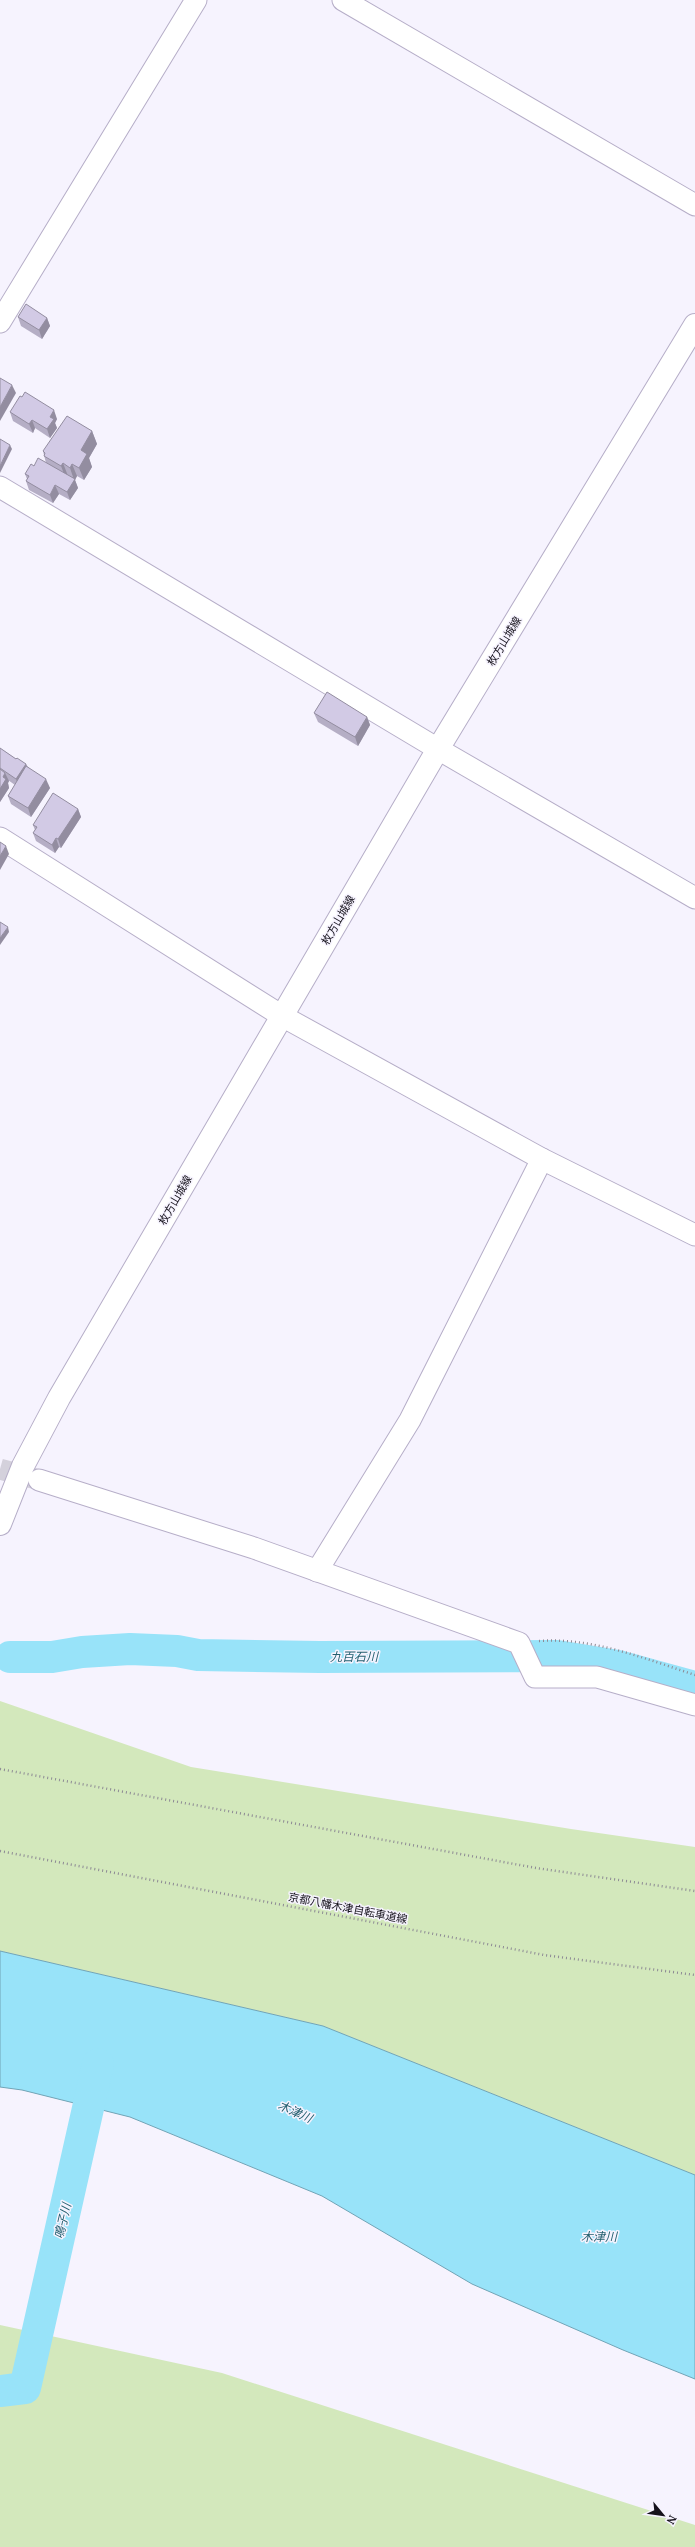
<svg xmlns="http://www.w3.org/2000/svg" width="695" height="2547" font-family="'PT Serif','Noto Sans JP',serif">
<rect width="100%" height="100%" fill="#f6f3fe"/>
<g fill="#d3e8bc">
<path d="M0 1701 191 1767 571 1829 695 1847V2175L323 2026 0 1951Z"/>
<path d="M0 2325 222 2373 695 2525V2547H0Z"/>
</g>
<path fill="#98e3f9" stroke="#71a4b6" d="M0 1951 323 2026 695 2175V2379L623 2350 472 2284 322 2196 130 2117 22 2090 0 2087Z"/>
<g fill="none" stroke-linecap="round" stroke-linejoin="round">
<g stroke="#98e3f9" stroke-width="32">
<path d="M10 1657H52L82 1652 130 1649 177 1651 198 1655 320 1657 557 1656 618 1666 695 1687"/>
<path d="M0 2391 25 2388 98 2064"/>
</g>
<path stroke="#d4d1dc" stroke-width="21" stroke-dasharray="21 10" stroke-linecap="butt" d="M0 1469 36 1479"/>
<g stroke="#b6aec8" stroke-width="23">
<g id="minor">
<path d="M343 0 695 205"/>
<path d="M0 322 196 0"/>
<path d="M0 487 438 749 695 898"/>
<path d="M0 838 282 1016 542 1159 695 1235"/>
<path d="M39 1480 254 1548 519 1643 535 1677H597L695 1705"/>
<path d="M317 1571 410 1420 542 1159"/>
</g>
</g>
<g stroke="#b6aec8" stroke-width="24">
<path id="major" d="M0 1524 23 1466 59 1398 438 749 695 325"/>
</g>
<g stroke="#8d8a94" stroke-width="2.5" stroke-dasharray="1 3" stroke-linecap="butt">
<path d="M539 1641C592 1637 646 1659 695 1675"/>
<path d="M0 1769 536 1868 695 1891"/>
<path d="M0 1851 544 1955 695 1975"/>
</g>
<use href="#minor" stroke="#fff" stroke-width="21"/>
<use href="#major" stroke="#fff" stroke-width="22"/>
</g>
<g fill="#b5aec5">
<path d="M18 317 47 318 50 326 42 339 21 326Z"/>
<path d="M10 412 57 419 55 423 57 428 50 438 35 428 33 433 13 421Z"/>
<path d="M92 431 97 444 89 458 92 467 84 480 77 476 75 480 78 488 70 500 59 494 53 503 29 490 26 481 27 479 25 474 34 466 46 463 43 451Z"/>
<path d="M314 713 367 717 370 725 358 746 318 722Z"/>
<path d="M0 748 16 759 26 764 28 767 50 788 31 817 11 804 8 796 15 785 8 780 9 781 8 783 9 788 0 802Z"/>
<path d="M78 809 81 817 61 848 59 847 55 853 36 841 33 833 35 830 33 825Z"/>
</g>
<g fill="#938da0">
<path d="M47 318 50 326 42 339 39 330Z"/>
<path d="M12 385 16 393 0 421V407Z"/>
<path d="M54 410 57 419 55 423 57 428 50 438 47 429 50 417Z"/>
<path d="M32 420 35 428 33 433 29 424Z"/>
<path d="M92 431 97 444 89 458 92 467 84 480 79 468 81 450Z"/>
<path d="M10 445 12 449 0 473V466Z"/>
<path d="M63 463 68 476 66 479 61 466Z"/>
<path d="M72 464 77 476 75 480 78 488 70 500 67 492 74 480 70 468Z"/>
<path d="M55 485 59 494 53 503 50 495Z"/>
<path d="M367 717 370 725 358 746 355 737Z"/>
<path d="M26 764 29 773 19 788 16 779Z"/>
<path d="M5 773 9 781 8 783 9 788 0 802V789L3 777Z"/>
<path d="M46 779 50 788 31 817 28 808Z"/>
<path d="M78 809 81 817 61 848 58 839Z"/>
<path d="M56 838 59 847 55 853 52 845Z"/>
<path d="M6 846 9 854 0 870V856Z"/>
<path d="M8 927 9 932 0 945V938Z"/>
</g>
<g fill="#d2cae5" stroke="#938da0">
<path d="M26 304 47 318 39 330 18 317Z"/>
<path d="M0 378 12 385 0 407Z"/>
<path d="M25 392 54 410 50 417 54 419 47 429 32 420 29 424 10 412 20 396 22 397Z"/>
<path d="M67 416 92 431 81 450 87 454 79 468 72 464 70 468 63 463 61 466 44 456 45 453 43 451Z"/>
<path d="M0 439 10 445 0 466Z"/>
<path d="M38 458 75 479 67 492 55 485 50 495 26 481 29 476 25 474 31 464 34 466Z"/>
<path d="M327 692 367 717 355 737 314 713Z"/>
<path d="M0 748 16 759 17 758 26 764 16 779 0 768Z"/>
<path d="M26 766 46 779 28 808 8 796Z"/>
<path d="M0 769 5 773 3 777 6 779 0 789Z"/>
<path d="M53 793 78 809 58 839 56 838 52 845 33 833 37 827 33 825Z"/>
<path d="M0 842 6 846 0 856Z"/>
<path d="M0 922 8 927 0 938Z"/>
</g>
<g text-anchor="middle" stroke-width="3" stroke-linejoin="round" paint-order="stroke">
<g font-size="11" fill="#15121b" stroke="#f6f3fe">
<text transform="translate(504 641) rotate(-59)" y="4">枚方山城線</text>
<text transform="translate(338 920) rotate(-60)" y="4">枚方山城線</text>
<text transform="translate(175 1200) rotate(-60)" y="4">枚方山城線</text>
<text transform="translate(348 1908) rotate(11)" y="4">京都八幡木津自転車道線</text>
</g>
<g font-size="12" font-style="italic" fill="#246070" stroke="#f6f3fe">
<text x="354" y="1661">九百石川</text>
<text transform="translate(295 2112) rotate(24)" y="4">木津川</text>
<text transform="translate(63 2221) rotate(-77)" y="4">鳴子川</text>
<text x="599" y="2241">木津川</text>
</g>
</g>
<g transform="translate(663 2515) rotate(119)" stroke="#f6f3fe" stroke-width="3" paint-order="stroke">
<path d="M0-3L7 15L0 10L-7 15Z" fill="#15121b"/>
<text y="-6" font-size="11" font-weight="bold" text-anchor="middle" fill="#15121b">N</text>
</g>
</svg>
